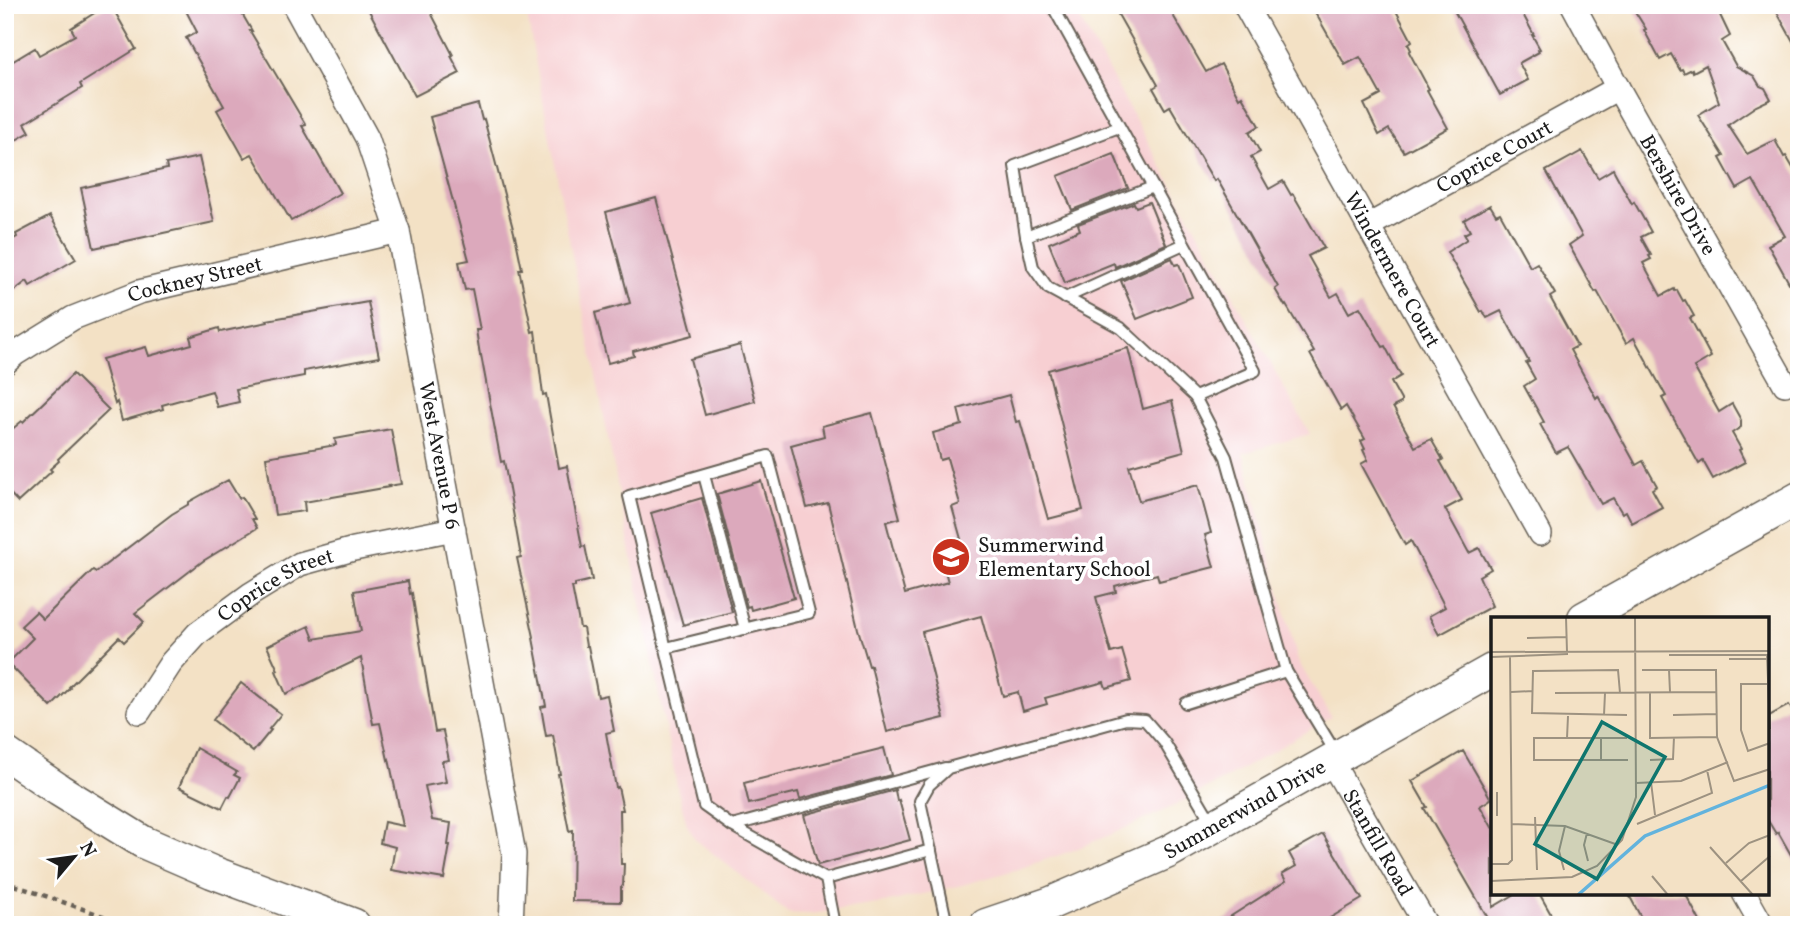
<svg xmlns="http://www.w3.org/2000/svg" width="1804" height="930" font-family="Vollkorn,serif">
<rect width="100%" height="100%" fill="#fff"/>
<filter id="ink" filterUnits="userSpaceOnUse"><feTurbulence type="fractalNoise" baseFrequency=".0143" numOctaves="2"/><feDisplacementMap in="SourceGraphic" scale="14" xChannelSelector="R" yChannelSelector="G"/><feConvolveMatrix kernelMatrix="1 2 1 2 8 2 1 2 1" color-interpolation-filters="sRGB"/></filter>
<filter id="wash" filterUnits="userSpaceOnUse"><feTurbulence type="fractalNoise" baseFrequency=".00686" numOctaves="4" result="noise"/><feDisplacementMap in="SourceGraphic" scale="28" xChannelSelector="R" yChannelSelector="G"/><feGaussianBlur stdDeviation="1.57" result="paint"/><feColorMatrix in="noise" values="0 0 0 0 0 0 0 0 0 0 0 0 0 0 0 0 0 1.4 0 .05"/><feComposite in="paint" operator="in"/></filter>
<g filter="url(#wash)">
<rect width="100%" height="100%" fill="#f3e1c5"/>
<path fill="#f7cfd2" d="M525 5H1072L1310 434 1243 453 1298 661 1331 717 1239 771 1174 806 1112 834 1071 851 1015 870 962 885 884 903 811 914 788 913 696 840 687 825 678 791 566 224Z"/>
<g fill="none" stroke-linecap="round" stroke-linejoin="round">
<path stroke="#62b3dd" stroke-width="7" d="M5 918 24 925"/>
</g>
<g id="blocks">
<g fill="#dca9bc">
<path d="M107 5H111L136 49 80 84 82 88 25 123 30 132 5 146V66L35 48 39 55 75 35 71 28Z"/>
<path d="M183 5H237L252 31H250L306 125 302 126 340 193 291 221 252 154 244 158 217 110 224 106 186 38 197 32Z"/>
<path d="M366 5H427L453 55 451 56 460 73 415 96Z"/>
<path d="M1127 5H1167L1206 72 1221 64 1239 98 1242 96 1259 126 1249 132 1260 152 1251 157 1269 189 1283 181 1291 195 1293 194 1324 248 1308 256 1331 297 1338 293 1349 313 1360 307 1383 347 1385 346 1401 376 1391 382 1401 400V403L1393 407 1415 447 1431 439 1443 460 1440 461 1462 500 1445 509 1469 553 1479 548 1491 569 1479 576 1492 606 1439 635 1429 616 1445 607 1411 541 1405 545 1361 464 1368 460 1363 450 1365 449 1361 441 1365 439 1346 406 1341 410 1310 354 1314 352 1286 305 1285 306 1275 289 1278 287 1217 179 1214 181 1170 106 1165 109 1153 88 1158 85 1116 11Z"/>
<path d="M1311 5H1393L1412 41 1408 44 1411 50 1409 52 1429 89 1427 90 1448 128 1404 152 1389 129 1379 135 1364 104 1381 95 1360 57 1345 65Z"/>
<path d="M1451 5H1518L1534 35H1532L1540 49 1538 50 1539 52 1519 63 1528 80 1500 95Z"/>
<path d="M1631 5H1720L1719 13 1730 36 1722 41 1736 66 1754 76 1760 86 1765 88 1771 99 1756 106 1728 125 1747 154 1775 140 1784 157 1786 156 1799 178V301L1768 245 1785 236 1753 180 1737 189 1720 158 1724 156 1698 115 1719 102 1706 65 1693 72 1692 69 1684 73 1682 69 1680 70 1671 54 1660 60 1644 30 1646 29Z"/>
<path d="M1773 5H1799V52Z"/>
<path d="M478 104 482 120 484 119 516 240 522 269H519L532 332 535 331 543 395 546 394 559 468 567 466 582 547 585 546 592 580 575 584V587H572L580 628H583L586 646H588L598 697 607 695 614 731 606 733 616 788 618 787 623 810H620L621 864H624L623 886 621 887V902L572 901 573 830 569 831 558 774H560L553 735 546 736 541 707 546 706 533 638 534 637 517 558 521 557 504 461 501 462 481 355H480L476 330H480L472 289 465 290 459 262 469 260 430 117Z"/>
<path d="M1582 151 1598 178 1613 169 1632 204 1634 202 1651 232 1641 237 1651 255 1649 256 1651 259 1643 263 1661 296 1674 289 1675 291 1677 290 1683 301 1685 300 1694 316 1690 318 1711 357 1694 367 1719 412 1732 404 1741 420V427L1732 433 1741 449 1739 450 1745 462 1713 479 1703 461 1699 464 1662 398 1666 396 1634 338 1626 343 1597 291 1595 292 1569 245 1582 236 1546 171Z"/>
<path d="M1114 154 1128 188 1072 210 1058 176Z"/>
<path d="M199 157 214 222 94 248 81 188 167 169 166 164Z"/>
<path d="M656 198 693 335 633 351 634 356 608 363 595 313 630 303 606 212Z"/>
<path d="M1149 202 1166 244 1115 267 1114 263 1065 283 1049 243 1080 230 1078 224 1134 203 1136 207Z"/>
<path d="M1490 205 1496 215 1500 213 1530 267 1537 263 1555 294 1550 297 1577 346 1570 350 1596 398 1598 396 1636 465 1643 461 1657 486 1652 489 1662 507 1632 523 1626 511 1622 513 1613 498 1601 504 1568 447 1556 453 1540 424 1544 422 1524 386 1535 379 1526 363 1529 362 1501 311 1487 318 1483 311 1481 312 1447 252 1467 239 1464 234 1470 231 1464 220Z"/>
<path d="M50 216 76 259 30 286 27 281 5 298V244L17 237 16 234Z"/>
<path d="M1172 258 1175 265 1179 264 1192 297 1137 319 1121 281Z"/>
<path d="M368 302 379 357 304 371V376L236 389 239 402 217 407 212 391 162 405 163 409 122 421 117 402 115 404 102 359 146 347 149 356 192 344 190 337 219 328 220 332 268 322 267 320Z"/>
<path d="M740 345 755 401 705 415 690 359Z"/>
<path d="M1128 348 1143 409 1172 401 1184 451 1129 466 1139 501 1198 485 1211 533 1205 535 1214 567 1159 581 1157 574 1115 586 1116 592 1096 597 1111 653 1122 650 1131 681 1106 688 1104 682 1045 698 1047 704 1023 711 1018 692 1003 696 981 616 922 632 944 718 887 732 871 666H869L858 629 828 503 807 508 791 445 824 436 822 426 872 413 900 518 886 522 905 594 948 582 938 545 961 539 952 507 960 504 947 458 940 460 933 433 962 425 958 409 1009 395 1016 422 1020 421 1048 519 1083 510 1048 370Z"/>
<path d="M73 374 109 410 58 459 59 461 50 469 52 471 18 502 5 488V435L22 421 23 422Z"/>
<path d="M391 429 401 484 388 486 389 487 304 502 305 511 275 515 266 457 336 445 335 439Z"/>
<path d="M228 480 239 498 242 497 255 519H252L257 528 203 561 135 613 144 622 124 642 119 637 69 687 70 688 51 707 8 663 33 638 21 626 36 612 43 619 93 570 96 572 172 514 189 504V502Z"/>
<path d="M761 481 794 598 751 610 750 606 747 607 717 494Z"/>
<path d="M702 498 732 612 683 625 651 513Z"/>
<path d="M408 581 410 594 412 593 435 732 443 731 449 760 442 761 446 782 425 786 432 820 451 823 448 845H450L444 879 391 870 395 847 380 843 384 822 403 826 389 759 388 760 380 723 373 724 361 658 286 694 276 671 278 670 267 646 309 626 314 639 361 631 354 591Z"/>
<path d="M241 683 281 714 269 729 271 730 253 752 213 720Z"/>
<path d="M1789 705 1799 722V729L1792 733 1799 745V869L1778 832 1776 834 1767 819V717Z"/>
<path d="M196 748 237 772 234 775 240 778 230 797 228 796 222 808 179 787Z"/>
<path d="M884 748 891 775 800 799 798 792 749 804 744 783Z"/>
<path d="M1463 751 1491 799 1480 806 1493 829V907L1517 893H1539L1557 925H1492L1424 808 1427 807 1412 781Z"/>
<path d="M895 790 897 801 899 800 910 840 818 865 804 815Z"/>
<path d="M1323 834 1362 899 1318 925H1217L1286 881 1282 874 1296 866 1289 853Z"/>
<path d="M1628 893H1685L1702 925H1645Z"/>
</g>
</g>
</g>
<g filter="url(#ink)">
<use href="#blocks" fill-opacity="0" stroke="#676157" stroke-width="2"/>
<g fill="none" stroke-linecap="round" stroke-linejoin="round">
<g stroke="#676157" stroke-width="14">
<g id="lane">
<path d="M1052 5 1255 371 1195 397 1121 328 1048 288 1033 267 1026 236 1015 166 1119 127"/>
<path d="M1026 236 1153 187"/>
<path d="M1065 298 1184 244"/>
<path d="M1195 397 1226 457 1286 671 1337 755"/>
<path d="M704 475 745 629"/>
<path d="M666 648 809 613 768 456 629 496 704 806 732 826 826 879 835 925"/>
<path d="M1186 703 1286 671"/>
<path d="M732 826 945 768"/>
<path d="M826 879 931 850"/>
<path d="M947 925 920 801 929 785 948 768 1126 719 1145 720 1164 742 1212 823"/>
</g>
</g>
<g stroke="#676157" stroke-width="26">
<g id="street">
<path id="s1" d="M294 5 367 138 398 231 514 854 511 925"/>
<path id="s2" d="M1245 5 1540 534"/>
<path id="s3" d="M1573 5 1618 88 1785 384"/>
<path id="s4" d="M1368 226 1618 88"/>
<path id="s5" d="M5 363 15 354 73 318 139 292 398 231"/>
<path id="s6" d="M139 712 171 663 198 633 251 594 300 564 354 549 454 529"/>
<path id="s7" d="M1331 761 1426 925"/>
<path d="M1744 893 1762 925"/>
</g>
</g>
<g stroke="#676157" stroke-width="35">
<g id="secondary">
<path d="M1584 618 1799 498"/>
<path d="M5 753 59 790 143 842 212 872 354 925"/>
<path id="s8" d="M986 925 1051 903 1168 852 1492 670"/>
</g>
</g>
<path stroke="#676157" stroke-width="4.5" stroke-dasharray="5 5" stroke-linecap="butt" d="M5 882 129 925"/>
<use href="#lane" stroke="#fff" stroke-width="10"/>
<use href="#street" stroke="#fff" stroke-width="23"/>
<use href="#secondary" stroke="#fff" stroke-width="32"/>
</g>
</g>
<defs>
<g id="school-disc" transform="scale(2.0125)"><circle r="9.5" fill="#c8321e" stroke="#fff"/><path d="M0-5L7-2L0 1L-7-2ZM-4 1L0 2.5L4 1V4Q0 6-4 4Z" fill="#fff"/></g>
</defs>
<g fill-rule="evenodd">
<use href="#school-disc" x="951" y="557"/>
</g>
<g text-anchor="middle" stroke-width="7" stroke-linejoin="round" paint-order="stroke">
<g font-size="21" fill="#1c1c1c" stroke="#fff">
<text dy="7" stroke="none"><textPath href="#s4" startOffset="144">Coprice Court</textPath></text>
<text dy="7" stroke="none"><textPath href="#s3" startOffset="217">Bershire Drive</textPath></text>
<text dy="7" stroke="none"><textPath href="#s2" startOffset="303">Windermere Court</textPath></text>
<text dy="7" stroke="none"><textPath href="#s5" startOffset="210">Cockney Street</textPath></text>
<text dy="7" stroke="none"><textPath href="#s1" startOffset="478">West Avenue P 6</textPath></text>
<text dy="7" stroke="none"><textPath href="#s6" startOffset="191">Coprice Street</textPath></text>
<text dy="7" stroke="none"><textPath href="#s8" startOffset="284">Summerwind Drive</textPath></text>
<text dy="7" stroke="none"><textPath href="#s7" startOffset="94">Stanfill Road</textPath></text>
</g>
<g font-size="21" fill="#1c1c1c" stroke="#fff" text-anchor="start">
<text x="978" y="552">Summerwind<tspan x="978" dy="24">Elementary School</tspan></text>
</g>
</g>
<g transform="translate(1491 617)">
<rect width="278" height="278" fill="#f3e1c5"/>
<path fill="none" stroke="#62b3dd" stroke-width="3.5" d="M87 278 154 219 279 168"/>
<path fill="none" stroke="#9d9281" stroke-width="2" d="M75 0 76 35M36 21 75 20M0 35 279 34M178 38H279M276 38 279 112M0 40 77 37M238 42H278M151 53H225L226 120 243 164 279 152M178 53 179 75M276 67H250V113L257 134 279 126M20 75 42 74M64 76 225 75M129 76 127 53 42 54 41 96 136 98M159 76V121L226 120M113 98 114 76M182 98 226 97M76 121 77 99M136 121H43V143H137M110 143V121M159 143 182 142 183 120M160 165 164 198M145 166 190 164 237 145M6 199V175M44 200 46 253M20 207 74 209 127 228M146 207 221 176 216 153M96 216 93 228 97 244M219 230 262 278M235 246 258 226 279 218M0 247H17L21 243 19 40M73 253 68 234 74 209M161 259 177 278M0 264 81 260 106 249 131 223 145 180 144 0M250 264 279 239"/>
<path fill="#0f766e" fill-opacity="0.15" stroke="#0f766e" stroke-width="3.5" d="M111 105 174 140 106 262 44 227Z"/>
<rect width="278" height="278" fill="none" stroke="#1c1c1c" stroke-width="3.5"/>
</g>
<rect width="1804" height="930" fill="none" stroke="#fff" stroke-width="28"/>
<g transform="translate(74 857) rotate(61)" stroke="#ffffff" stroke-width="5" paint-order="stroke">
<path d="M0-5L12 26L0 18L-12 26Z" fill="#1c1c1c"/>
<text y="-10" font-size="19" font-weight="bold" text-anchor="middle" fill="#1c1c1c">N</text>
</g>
</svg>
